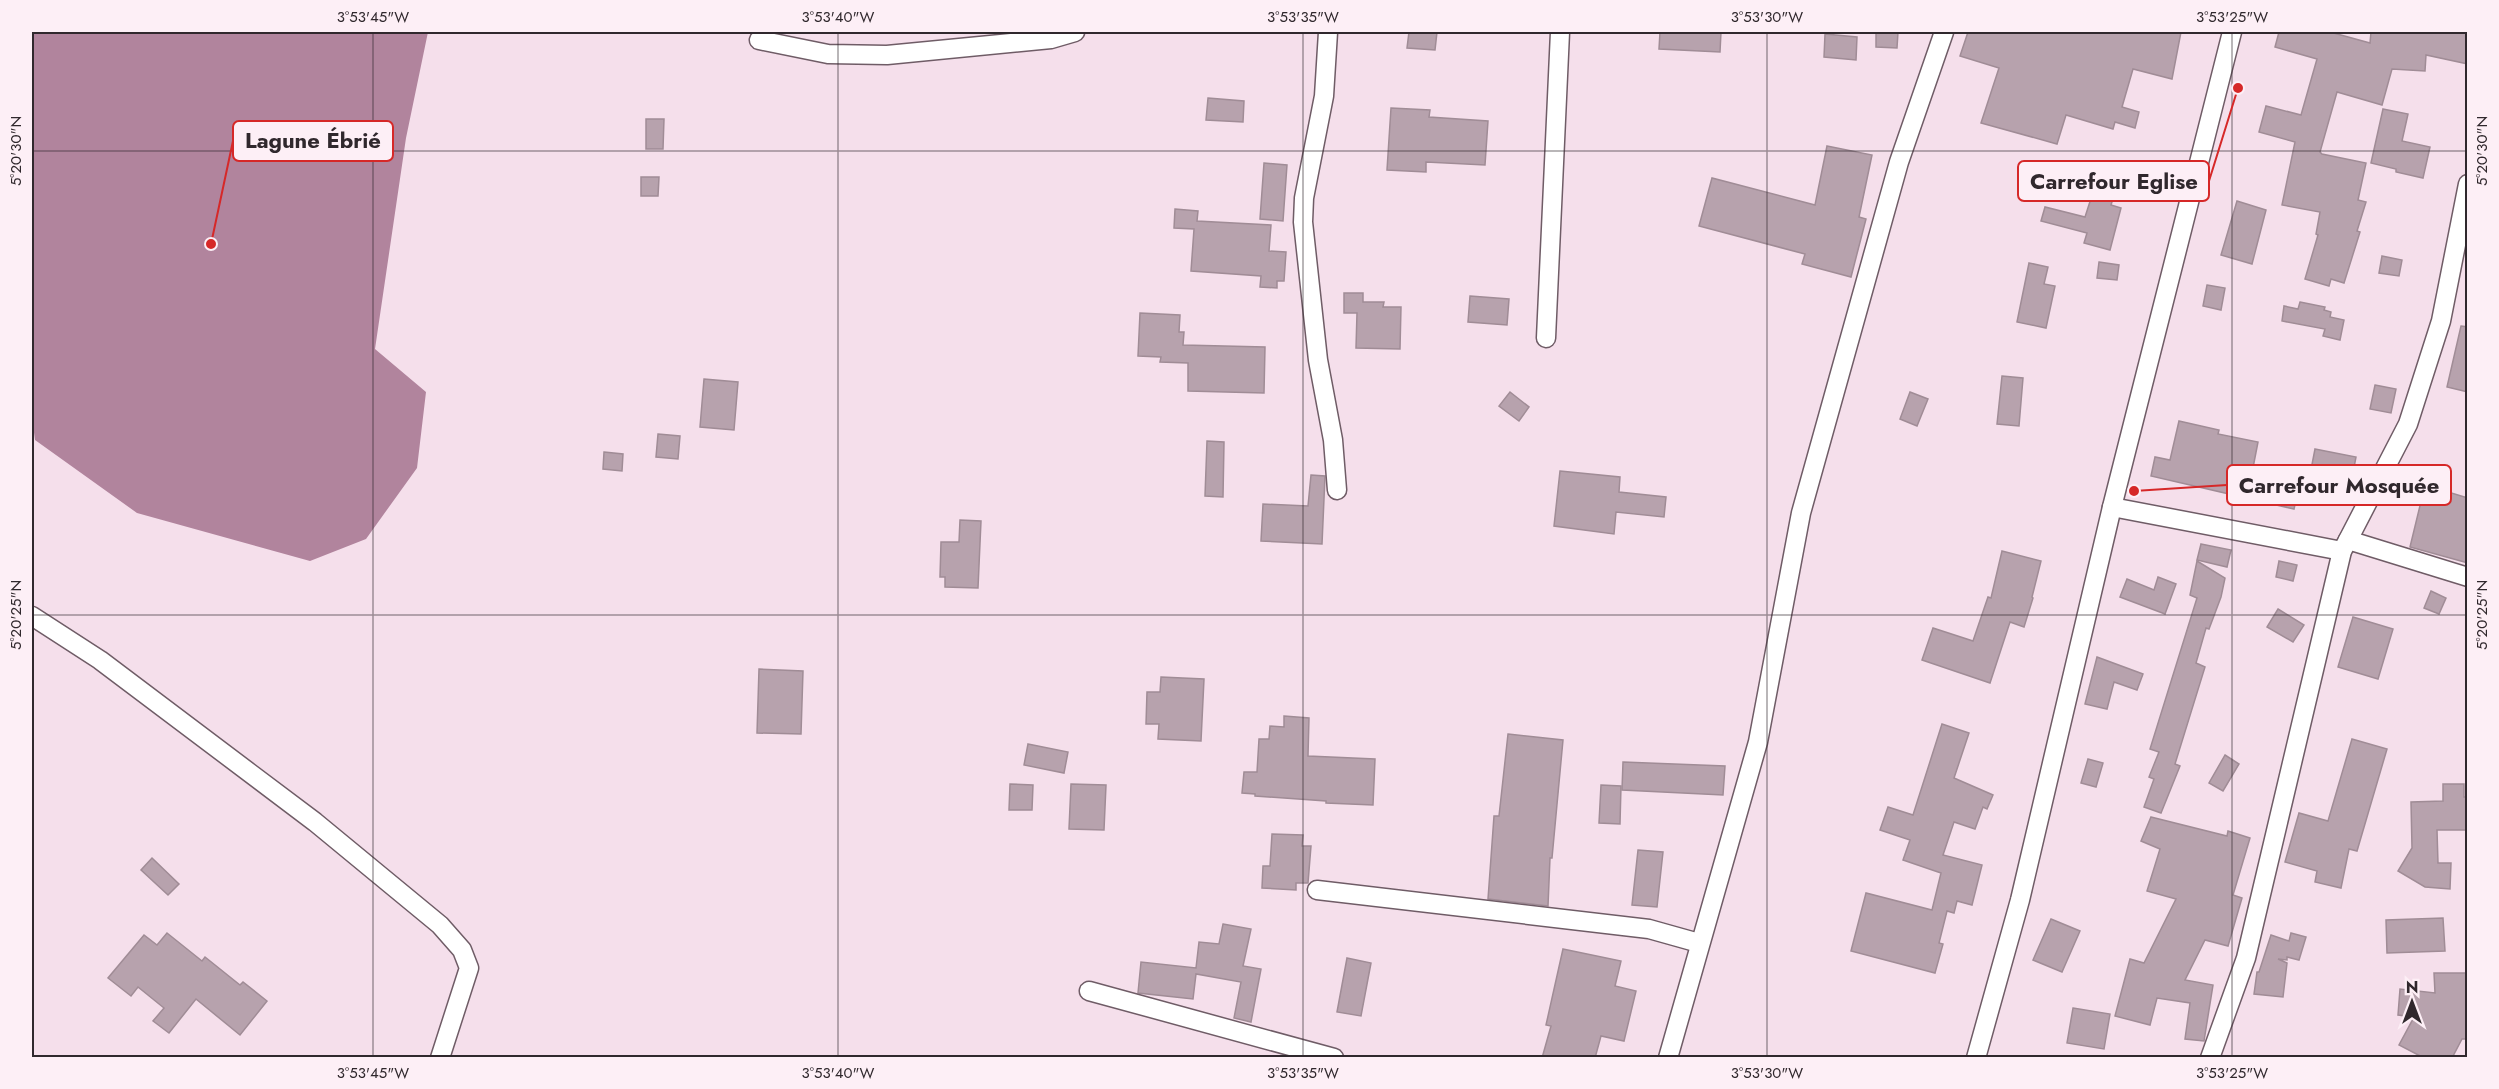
<svg xmlns="http://www.w3.org/2000/svg" width="2499" height="1089" font-family="Jost,sans-serif">
<rect width="100%" height="100%" fill="#f5dfeb"/>
<path fill="#b1849d" d="M32 32H428L406 138 375 349 426 392 417 468 366 539 310 561 137 513 35 440 32 418Z"/>
<g fill="#b7a2ad" stroke="#a08c96" stroke-width="1.5">
<path d="M1409 32H1437L1435 50 1407 48Z"/>
<path d="M1660 32H1721L1720 52 1659 49Z"/>
<path d="M1876 32H1898L1897 48 1876 47Z"/>
<path d="M1968 32H2181L2172 79 2133 69 2122 107 2139 112 2135 128 2115 122 2113 129 2066 115 2057 144 1981 123 1999 68 1960 56Z"/>
<path d="M2279 32H2330L2370 43 2371 32H2468V64L2426 55 2425 71 2392 69 2382 105 2337 92 2320 152 2322 154 2366 163 2358 200 2366 202 2357 231 2360 232 2344 283 2331 279 2329 286 2305 279 2318 235 2316 234 2320 212 2282 205 2295 142 2259 132 2266 106 2301 115 2317 59 2275 47Z"/>
<path d="M1825 34 1857 37 1856 60 1824 57Z"/>
<path d="M1208 98 1244 101 1243 122 1206 120Z"/>
<path d="M1391 108 1430 110 1429 117 1488 121 1485 165 1426 162V172L1387 170Z"/>
<path d="M2383 109 2408 114 2402 141 2430 147 2423 178 2396 172V169L2371 163Z"/>
<path d="M646 119H664L663 149H646Z"/>
<path d="M1827 146 1872 155 1859 217 1866 219 1851 277 1802 264 1805 254 1699 226 1712 178 1815 205Z"/>
<path d="M1264 163 1287 165 1283 221 1260 219Z"/>
<path d="M641 177H659L658 196H641Z"/>
<path d="M2096 183 2116 189 2111 205 2121 208 2110 250 2084 243 2087 233 2041 221 2045 207 2085 217Z"/>
<path d="M2237 201 2266 210 2252 264 2221 255Z"/>
<path d="M1175 209 1198 211 1197 221 1271 225 1269 251 1286 252 1284 281H1277V288L1260 287 1261 276 1191 271 1194 229 1174 228Z"/>
<path d="M2382 256 2402 260 2399 276 2379 273Z"/>
<path d="M2099 262 2119 265 2117 280 2097 278Z"/>
<path d="M2029 263 2048 267 2044 284 2055 286 2046 328 2017 322Z"/>
<path d="M2207 285 2225 288 2221 310 2203 306Z"/>
<path d="M1344 293H1363V302H1384L1383 307H1401L1400 349 1356 348 1357 313H1344Z"/>
<path d="M1470 296 1509 299 1507 325 1468 322Z"/>
<path d="M2300 302 2325 307 2324 310 2331 312 2330 317 2344 320 2340 340 2323 336 2325 329 2282 321 2284 306 2298 309Z"/>
<path d="M1140 313 1180 315 1179 332H1184L1183 345 1265 347 1264 393 1188 391V363L1160 362 1161 357 1138 356Z"/>
<path d="M2461 326 2468 327V392L2447 387Z"/>
<path d="M2002 376 2023 378 2019 426 1997 424Z"/>
<path d="M704 379 738 382 734 430 700 427Z"/>
<path d="M2375 385 2396 389 2391 413 2370 409Z"/>
<path d="M1510 392 1529 407 1519 421 1499 406Z"/>
<path d="M1910 392 1928 399 1917 426 1900 419Z"/>
<path d="M2179 421 2219 430 2218 434 2258 442 2251 478 2299 487 2294 509 2151 476 2155 457 2170 460Z"/>
<path d="M658 434 680 436 678 459 656 457Z"/>
<path d="M1207 441 1224 442 1223 497 1205 496Z"/>
<path d="M2315 449 2356 457 2350 488 2309 480Z"/>
<path d="M604 452 623 454 622 471 603 469Z"/>
<path d="M1560 471 1620 477 1619 492 1666 497 1664 517 1616 512 1614 534 1554 526Z"/>
<path d="M1311 475 1325 476 1322 544 1261 541 1263 504 1308 506Z"/>
<path d="M2425 485 2468 498V563L2410 547Z"/>
<path d="M960 520 981 521 978 588 945 587V577H940L941 542H959Z"/>
<path d="M2201 544 2231 550 2227 567 2197 560Z"/>
<path d="M2002 551 2041 561 2032 597 2033 598 2024 627 2010 622 1990 683 1922 660 1933 628 1973 641 1988 597 1991 598Z"/>
<path d="M2197 561 2225 578 2221 597 2209 629 2206 628 2196 663 2205 667 2175 764 2180 766 2161 813 2144 807 2154 779 2149 777 2159 752 2150 749 2197 598 2190 595Z"/>
<path d="M2279 561 2297 565 2293 581 2276 577Z"/>
<path d="M2158 577 2176 584 2165 614 2120 597 2127 579 2154 590Z"/>
<path d="M2431 591 2446 598 2439 614 2424 608Z"/>
<path d="M2278 609 2304 625 2293 642 2267 627Z"/>
<path d="M2353 617 2393 629 2378 679 2338 667Z"/>
<path d="M2097 657 2143 674 2137 690 2114 682 2107 709 2085 704Z"/>
<path d="M759 669 803 671 801 734 757 733Z"/>
<path d="M1161 677 1204 679 1201 741 1158 739 1159 724H1146L1147 692H1160Z"/>
<path d="M1284 716 1309 718 1308 756 1375 759 1373 805 1326 803V801L1255 796V794L1242 793 1244 772H1257L1259 739H1269L1270 726 1284 727Z"/>
<path d="M1942 724 1969 733 1954 778 1993 795 1987 809 1983 807 1975 829 1954 822 1943 855 1982 865 1972 905 1957 901 1954 913 1947 911 1939 943 1943 944 1935 973 1851 951 1866 893 1932 910 1941 873 1903 860 1910 840 1880 830 1888 807 1913 815Z"/>
<path d="M1508 734 1563 740 1552 858H1550L1548 906 1488 899 1494 816H1499Z"/>
<path d="M2352 739 2387 749 2357 851 2349 849 2341 888 2315 882 2317 871 2285 862 2299 813 2328 821Z"/>
<path d="M1028 744 1068 752 1064 773 1024 765Z"/>
<path d="M2225 755 2239 764 2223 791 2209 783Z"/>
<path d="M2088 759 2103 763 2096 787 2081 783Z"/>
<path d="M1623 762 1725 766 1723 795 1622 790Z"/>
<path d="M1010 784 1033 785 1032 810H1009Z"/>
<path d="M1071 784 1106 785 1104 830 1069 829Z"/>
<path d="M2443 784H2464V797H2466V830H2437L2438 863H2451L2450 889 2425 887 2398 871 2412 848 2411 802 2443 801Z"/>
<path d="M1601 785 1621 786 1620 824 1599 823Z"/>
<path d="M2151 817 2227 836 2228 831 2250 838 2233 895 2242 898 2228 946 2205 940 2185 980 2213 985 2204 1041 2185 1039 2190 1003 2157 998 2150 1025 2115 1016 2130 959 2144 963 2176 899 2147 891 2160 849 2141 841Z"/>
<path d="M1272 834 1303 835 1302 846H1311L1308 883H1296V890L1262 888 1263 866H1270Z"/>
<path d="M1638 850 1663 852 1657 907 1632 905Z"/>
<path d="M152 858 179 884 168 895 141 870Z"/>
<path d="M2443 918 2445 951 2387 953 2386 920Z"/>
<path d="M2051 919 2080 931 2062 972 2033 960Z"/>
<path d="M1223 924 1251 929 1243 966 1261 969 1251 1022 1234 1018 1241 982 1196 974 1193 999 1138 993 1141 962 1196 968 1199 942 1219 944Z"/>
<path d="M167 933 202 961 205 957 240 985 243 982 267 1001 240 1035 196 999 169 1033 153 1021 164 1008 138 987 131 996 108 978 144 935 157 945Z"/>
<path d="M2291 933 2306 937 2299 960 2287 957V960L2278 959 2287 963 2283 997 2254 994 2257 972H2259L2271 935 2289 941Z"/>
<path d="M1563 949 1621 961 1615 986 1636 991 1624 1041 1601 1036 1595 1058H1542L1551 1026 1546 1025Z"/>
<path d="M1347 958 1371 963 1361 1016 1337 1012Z"/>
<path d="M2434 973H2468V1039H2462L2452 1058H2424L2399 1045 2414 1017 2398 1015 2400 989 2435 993Z"/>
<path d="M2073 1008 2110 1014 2104 1049 2067 1043Z"/>
</g>
<g fill="none" stroke-linecap="round" stroke-linejoin="round">
<g stroke="#6f5c66" stroke-width="21">
<g id="minor">
<path d="M1328 32 1324 96 1304 198 1303 222 1318 360 1333 440 1337 490"/>
<path d="M759 40 828 54 887 55 1051 39 1075 32"/>
<path d="M1546 338 1560 32"/>
<path d="M2112 507 2342 551"/>
<path d="M2348 540 2408 424 2441 321 2468 184"/>
<path d="M32 616 100 660 315 822 440 925 462 950 469 968 440 1058"/>
<path d="M1317 890 1649 929 1699 943"/>
<path d="M1089 991 1334 1058"/>
<path d="M1668 1058 1758 742 1801 513 1899 162 1944 32"/>
<path d="M1976 1058 2020 900 2112 507 2232 32"/>
<path d="M2210 1058 2246 958 2342 551 2348 540 2468 577"/>
</g>
</g>
<use href="#minor" stroke="#fff" stroke-width="18"/>
</g>
<path fill="none" stroke="#30282d" stroke-width="1.5" stroke-opacity="0.45" d="M373 32V1058M838 32V1058M1303 32V1058M1767 32V1058M2232 32V1058M32 151H2468M32 615H2468"/>
<path fill="none" stroke="#d62828" stroke-width="2" d="M211 244L233 141M2238 88L2209 181M2134 491L2227 485"/>
<g fill="#d62828" stroke="#fdeff6" stroke-width="2">
<circle cx="211" cy="244" r="6"/>
<circle cx="2238" cy="88" r="6"/>
<circle cx="2134" cy="491" r="6"/>
</g>
<g fill="#fdeff6" stroke="#d62828" stroke-width="2">
<rect x="233" y="121" width="160" height="40" rx="6"/>
<rect x="2018" y="161" width="191" height="40" rx="6"/>
<rect x="2227" y="465" width="224" height="40" rx="6"/>
</g>
<g font-size="22" text-anchor="middle" font-weight="bold" fill="#30282d">
<text x="313" y="148">Lagune Ébrié</text>
<text x="2114" y="189">Carrefour Eglise</text>
<text x="2339" y="493">Carrefour Mosquée</text>
</g>
<rect width="2499" height="1089" fill="none" stroke="#fdeff6" stroke-width="66"/>
<g transform="translate(2412 1002)" stroke="#fdeff6" stroke-width="4.5" paint-order="stroke">
<path d="M0-4.5L10 22L0 15L-10 22Z" fill="#30282d"/>
<text y="-9" font-size="16" font-weight="bold" text-anchor="middle" fill="#30282d">N</text>
</g>
<rect x="33" y="33" width="2433" height="1023" fill="none" stroke="#30282d" stroke-width="2"/>
<g font-size="15" text-anchor="middle" fill="#30282d">
<text x="373" y="22">3°53'45"W</text>
<text x="838" y="22">3°53'40"W</text>
<text x="1303" y="22">3°53'35"W</text>
<text x="1767" y="22">3°53'30"W</text>
<text x="2232" y="22">3°53'25"W</text>
<text transform="translate(16 151) rotate(-90)" y="5">5°20'30"N</text>
<text transform="translate(2482 151) rotate(-90)" y="5">5°20'30"N</text>
<text transform="translate(16 615) rotate(-90)" y="5">5°20'25"N</text>
<text transform="translate(2482 615) rotate(-90)" y="5">5°20'25"N</text>
<text x="373" y="1078">3°53'45"W</text>
<text x="838" y="1078">3°53'40"W</text>
<text x="1303" y="1078">3°53'35"W</text>
<text x="1767" y="1078">3°53'30"W</text>
<text x="2232" y="1078">3°53'25"W</text>
</g>
</svg>
